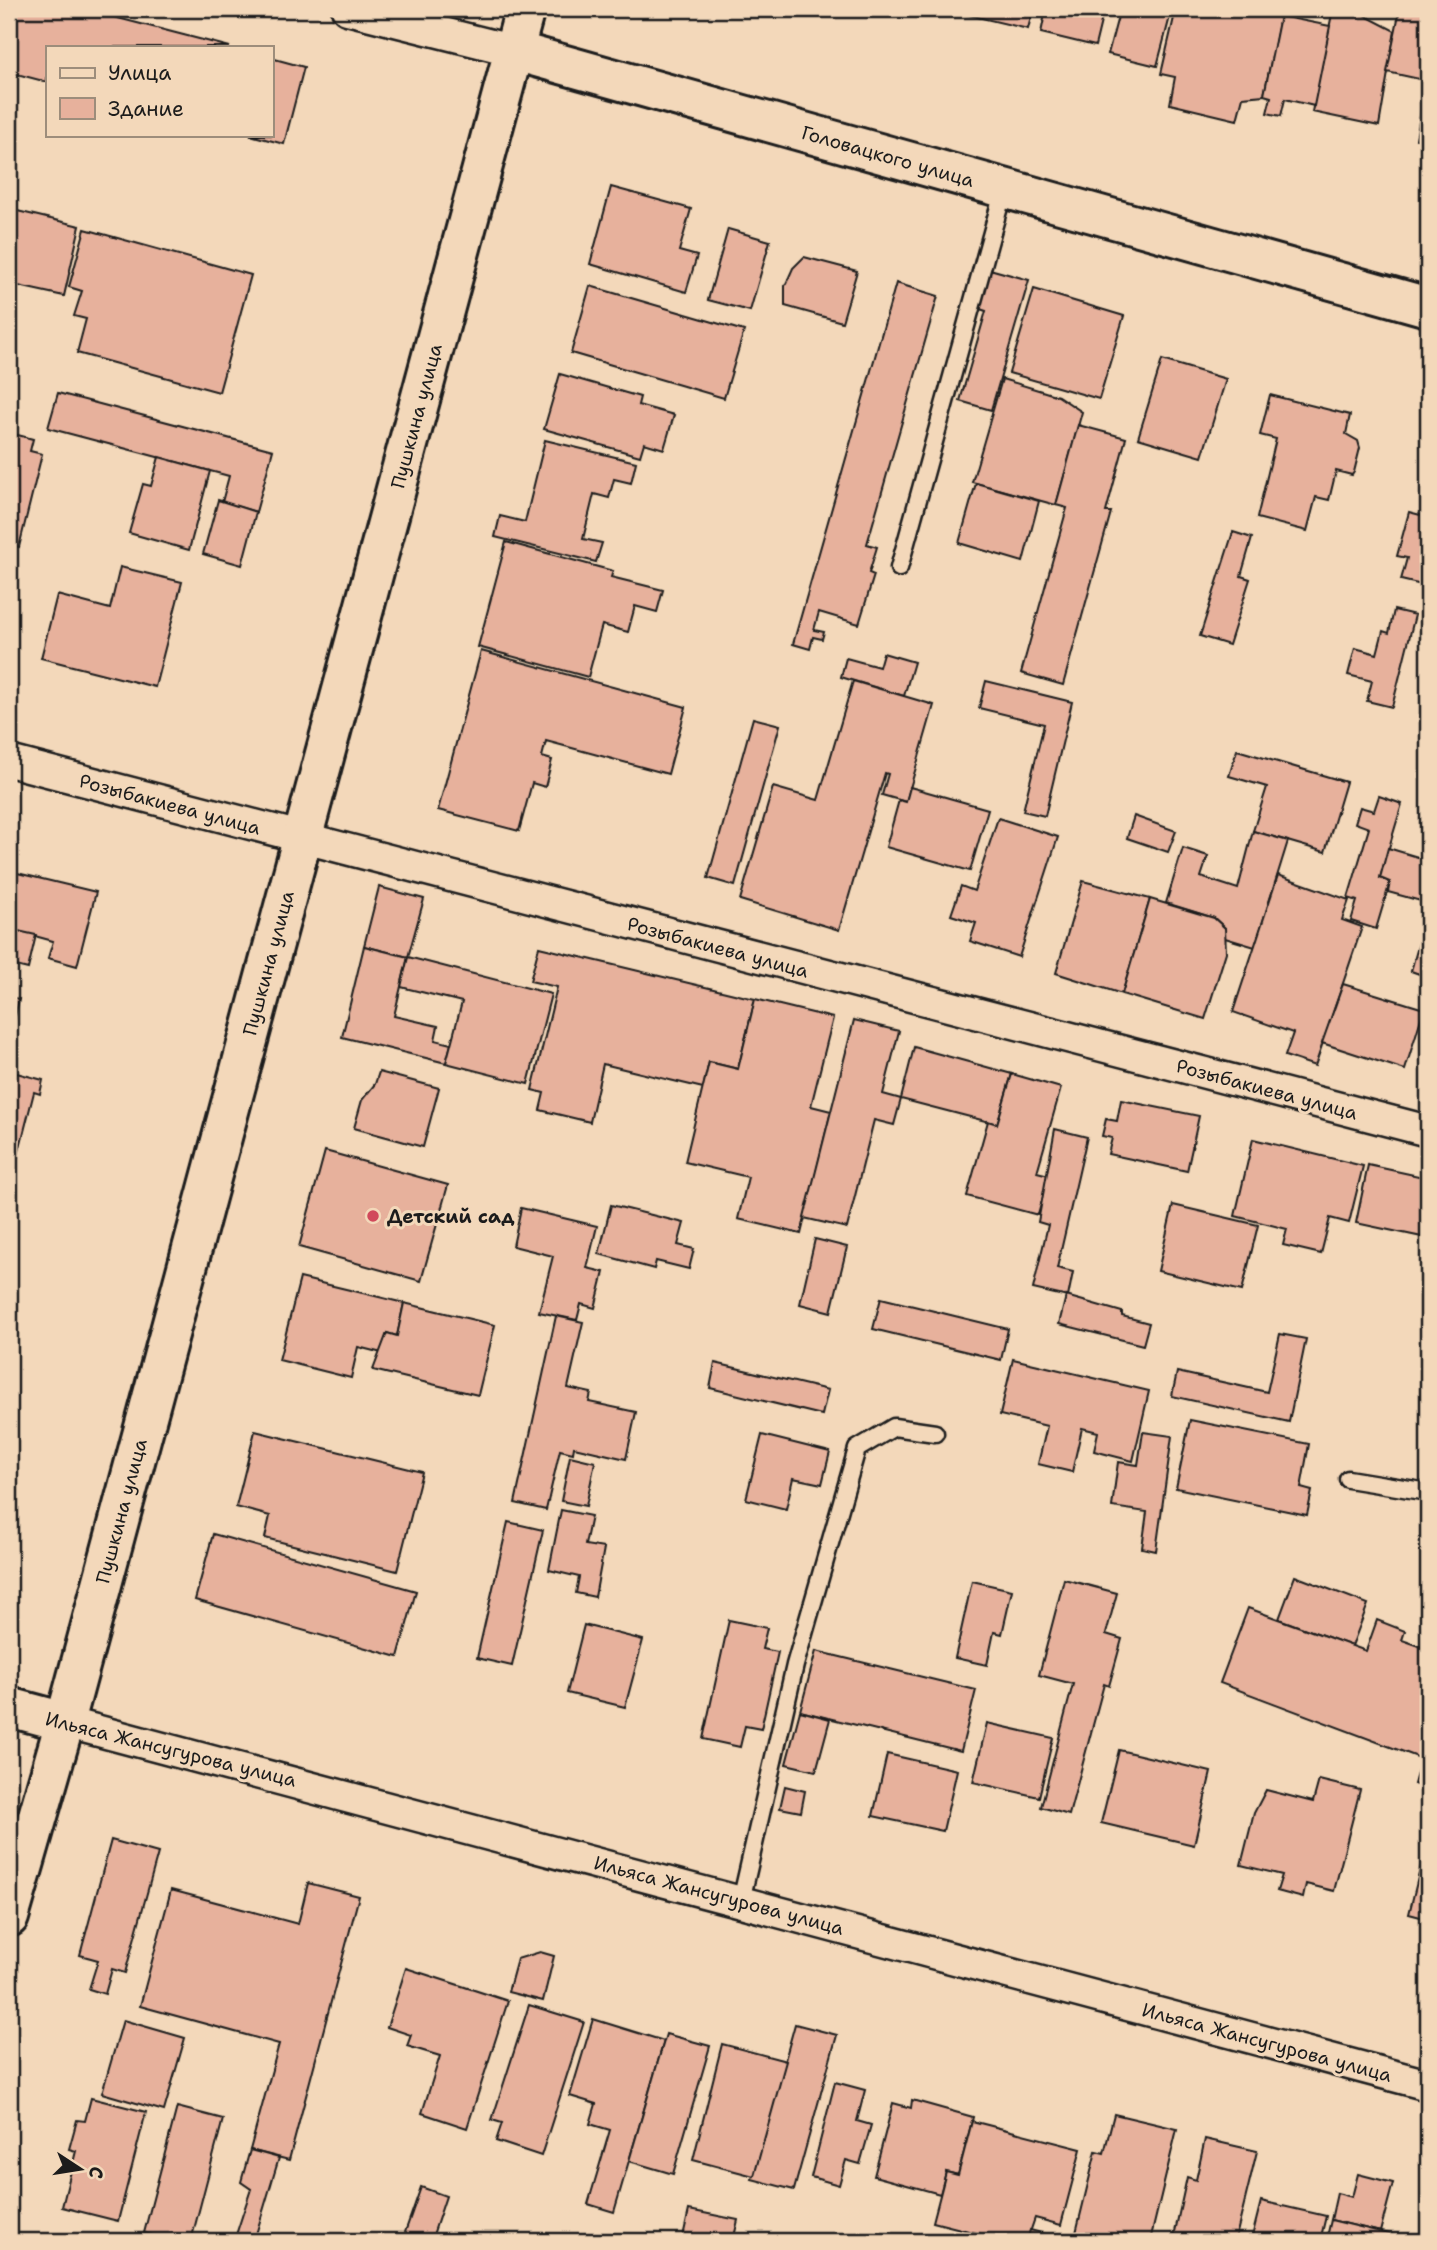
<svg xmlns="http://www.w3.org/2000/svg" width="1437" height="2250" font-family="'Shantell Sans',sans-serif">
<rect width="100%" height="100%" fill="#f3d8ba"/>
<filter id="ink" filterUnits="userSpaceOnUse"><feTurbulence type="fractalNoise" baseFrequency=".0143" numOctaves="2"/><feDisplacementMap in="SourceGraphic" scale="14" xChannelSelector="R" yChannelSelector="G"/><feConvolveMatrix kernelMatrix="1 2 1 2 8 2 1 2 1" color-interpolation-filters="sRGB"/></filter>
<g filter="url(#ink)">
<g fill="#e7b19c" stroke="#1c1c1c" stroke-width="2">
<path d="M9 9H83L230 47H47V82L9 72Z"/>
<path d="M956 9H1033L1028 29 956 12Z"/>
<path d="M1046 9H1104L1095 46 1041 33Z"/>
<path d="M1120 9H1172L1157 66 1108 54Z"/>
<path d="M1176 9H1282L1264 95 1243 97 1237 120 1170 104 1175 77 1161 74Z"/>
<path d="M1333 9 1364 15 1395 31 1379 126 1312 112Z"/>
<path d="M1400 9H1428V95L1421 94 1424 80 1387 72Z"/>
<path d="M1280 16 1330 26 1314 106 1285 99 1281 116 1267 113 1271 97 1264 95Z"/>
<path d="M271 58 304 67 284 144 250 135H271Z"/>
<path d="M1422 104 1428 105V141L1416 139Z"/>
<path d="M611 187 691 209 679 251 697 256 686 292 590 264Z"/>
<path d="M9 209 80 226 64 296 9 284Z"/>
<path d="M85 229 251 275 219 392 77 353 86 319 74 316 82 291 69 287Z"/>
<path d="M728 229 770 241 750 311 708 300Z"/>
<path d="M804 257 857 271 842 322 785 306V286L793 268Z"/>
<path d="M986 268 1029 280 991 410 960 401 986 311 974 307Z"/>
<path d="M896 283 938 296 867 544 877 547 869 573 874 575 859 624 819 612 814 630 824 632 822 639 813 637 810 649 793 644Z"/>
<path d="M590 286 744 331 724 398 571 353Z"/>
<path d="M1034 289 1124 316 1099 399 1009 373Z"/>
<path d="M1162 360 1226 379 1202 457 1138 438Z"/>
<path d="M560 374 640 397 638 405 674 415 664 449 644 443 640 456 544 429Z"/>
<path d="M1002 379 1058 396 1082 412 1056 505 972 482Z"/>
<path d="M58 393 273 450 256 512 222 502 229 476 48 428Z"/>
<path d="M1270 395 1350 415 1346 434 1358 441 1360 448 1354 472 1352 475 1336 471 1329 500 1316 497 1307 531 1257 518 1276 439 1260 435Z"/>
<path d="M1078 425 1126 438 1106 512H1111L1063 685 1021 673 1067 508 1056 505Z"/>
<path d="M10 433 33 439 30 451 42 454 19 547 11 545 9 554Z"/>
<path d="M545 440 636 462 631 483 614 479 609 498 594 494 583 539 602 543 596 562 495 537 500 516 525 522Z"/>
<path d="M159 457 210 471 189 550 129 533 143 484 151 486Z"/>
<path d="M976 483 1039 501 1023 562 959 543Z"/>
<path d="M218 500 256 512 242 565 203 554Z"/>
<path d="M1409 512 1428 517V560L1422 585 1401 580 1407 558 1397 556Z"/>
<path d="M1233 532 1252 538 1241 576 1250 579 1229 645 1200 636Z"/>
<path d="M506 542 613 571 611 577 663 590 657 612 635 606 628 632 602 625 588 677 478 647Z"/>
<path d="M120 567 182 582 155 687 41 658 57 595 110 609Z"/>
<path d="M1394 610 1415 615 1392 707 1367 701 1372 681 1348 675 1355 648 1377 654 1383 631 1389 633Z"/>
<path d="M481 651 686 707 668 774 546 741 542 757 552 760 545 787 532 783 519 831 438 810Z"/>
<path d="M883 653 914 662 904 696 841 677 846 658 879 667Z"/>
<path d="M853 681 934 705 906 802 882 795 888 774 885 773 839 930 740 900 773 787 818 800Z"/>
<path d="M986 681 1072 702 1045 816 1023 811 1044 724 979 708Z"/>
<path d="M753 718 780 725 735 886 708 878Z"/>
<path d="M1237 750 1346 782 1325 852 1253 831 1267 787 1229 776Z"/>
<path d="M910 787 988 809 970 871 886 847 899 800 906 802Z"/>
<path d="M1379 796 1402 804 1380 878 1390 882 1376 929 1351 921 1357 901 1348 898 1369 828 1355 823 1360 807 1374 811Z"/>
<path d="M1134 816 1176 831 1168 852 1127 838Z"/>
<path d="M998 818 1058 837 1019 957 970 941 976 923 951 915 961 886 974 891Z"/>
<path d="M1253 831 1288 841 1255 947 1225 938V928L1214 918 1166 903 1183 848 1208 856 1201 877 1238 889Z"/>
<path d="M1388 848 1428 860V903L1388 892 1390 882 1380 878Z"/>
<path d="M9 871 96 892 77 966 48 958 53 941 9 929Z"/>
<path d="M1278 875 1349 900 1342 920 1362 927 1315 1066 1285 1056 1293 1033 1233 1012Z"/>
<path d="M1083 881 1150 899 1122 994 1056 973Z"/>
<path d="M379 887 424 899 408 957 364 946Z"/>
<path d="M1150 899 1214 918 1225 928 1226 952 1205 1019 1122 994Z"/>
<path d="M1428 911V977L1411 971Z"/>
<path d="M9 929 36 935 28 969 12 965 9 981Z"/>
<path d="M364 946 408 957 394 1016 438 1026 435 1040 451 1044 446 1063 342 1037Z"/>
<path d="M539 947 755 999 738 1069 709 1062 703 1088 603 1064 590 1122 540 1110 544 1093 532 1090 557 987 530 981Z"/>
<path d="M408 957 551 994 528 1084 446 1063 462 1002 401 987Z"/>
<path d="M1343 984 1424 1009 1405 1070 1322 1043Z"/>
<path d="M9 997 19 999 11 1034 9 1033Z"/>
<path d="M755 999 833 1018 811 1106 831 1111 801 1234 738 1219 748 1177 685 1162 709 1062 738 1069Z"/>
<path d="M854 1020 899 1031 883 1094 901 1099 894 1125 874 1120 847 1228 804 1218Z"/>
<path d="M914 1047 1012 1074 997 1124 901 1099Z"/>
<path d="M9 1071 43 1080 40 1094 34 1092 16 1163 9 1161Z"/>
<path d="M379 1072 439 1088 423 1147 354 1128 362 1100 375 1084Z"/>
<path d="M1012 1074 1061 1088 1037 1172 1049 1175 1038 1215 967 1196 988 1121 997 1124Z"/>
<path d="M1121 1100 1199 1116 1187 1171 1108 1154 1112 1138 1102 1136 1106 1119 1117 1121Z"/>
<path d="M1055 1129 1087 1137 1057 1268 1073 1272 1068 1297 1033 1289 1048 1225 1038 1222Z"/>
<path d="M1253 1139 1363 1166 1349 1223 1330 1218 1321 1254 1283 1245 1287 1229 1235 1216Z"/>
<path d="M325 1151 448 1185 421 1281 299 1247Z"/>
<path d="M1368 1165 1428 1178V1209L1422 1237 1356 1223Z"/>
<path d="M611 1205 684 1223 678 1245 694 1249 689 1269 656 1261 654 1269 599 1254Z"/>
<path d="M1173 1205 1258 1225 1242 1291 1158 1271Z"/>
<path d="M521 1208 597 1226 587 1268 604 1272 595 1308 581 1304 577 1320 539 1312 553 1256 513 1246Z"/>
<path d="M815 1239 847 1247 831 1312 800 1304Z"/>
<path d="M300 1278 404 1303 397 1336 387 1333 382 1353 358 1347 351 1378 279 1360Z"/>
<path d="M1066 1296 1122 1312V1316L1149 1323 1143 1345 1059 1324Z"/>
<path d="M881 1298 1008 1329 1001 1360 873 1329Z"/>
<path d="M404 1303 495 1325 478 1395 373 1370 387 1333 397 1336Z"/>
<path d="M556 1316 583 1322 568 1388 591 1393 589 1402 636 1412 626 1459 574 1447 573 1453 560 1450 546 1510 515 1503Z"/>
<path d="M1280 1334 1306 1339 1289 1422 1172 1396 1177 1372 1267 1392Z"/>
<path d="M1013 1359 1149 1391 1133 1461 1094 1451 1098 1432 1082 1428 1072 1472 1038 1464 1047 1426 1000 1415Z"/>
<path d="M715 1363 828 1390 822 1415 710 1388Z"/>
<path d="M1190 1420 1309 1444 1301 1488 1312 1491 1307 1515 1176 1488Z"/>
<path d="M255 1431 422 1472 397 1571 265 1538 270 1516 236 1507Z"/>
<path d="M1143 1432 1172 1436 1156 1551 1142 1548 1147 1512 1112 1507 1118 1462 1138 1465Z"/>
<path d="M762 1435 830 1452 822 1484 793 1478 786 1509 746 1499Z"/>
<path d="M570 1456 595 1462 586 1506 561 1501Z"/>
<path d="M561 1510 591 1516 585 1545 604 1548 595 1597 576 1593 579 1577 549 1570Z"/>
<path d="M508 1522 543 1530 512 1666 477 1658Z"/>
<path d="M213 1534 416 1591 398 1657 195 1600Z"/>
<path d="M1295 1576 1368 1604 1352 1646 1279 1619Z"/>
<path d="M1064 1579 1117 1593 1106 1634 1122 1639 1109 1686 1104 1684 1069 1815 1041 1807 1073 1684 1039 1675Z"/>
<path d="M972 1581 1012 1590 1002 1634 994 1632 987 1665 955 1658Z"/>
<path d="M1248 1608 1366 1651 1377 1620 1405 1631 1402 1640 1428 1649V1761L1220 1683Z"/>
<path d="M729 1620 767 1628 762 1649 778 1652 761 1729 745 1726 740 1747 703 1739Z"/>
<path d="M584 1625 643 1640 625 1707 567 1693Z"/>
<path d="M816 1651 976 1690 961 1751 800 1711Z"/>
<path d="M800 1711 830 1719 816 1771 786 1764Z"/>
<path d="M987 1723 1053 1738 1039 1797 973 1782Z"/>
<path d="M1119 1750 1211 1772 1194 1845 1101 1823Z"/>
<path d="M887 1754 957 1770 943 1831 873 1816Z"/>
<path d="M1421 1759 1428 1761V1789L1414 1784Z"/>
<path d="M1319 1780 1360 1790 1334 1891 1306 1884 1303 1898 1277 1891 1282 1875 1241 1865 1254 1813 1266 1790 1313 1802Z"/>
<path d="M785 1786 805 1791 801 1812 780 1808Z"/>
<path d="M1428 1837V1919L1409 1914Z"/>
<path d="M111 1840 158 1853 125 1973 112 1969 105 1994 89 1989 98 1960 80 1955Z"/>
<path d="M308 1883 359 1896 289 2160 250 2150 279 2044 140 2006 171 1890 298 1924Z"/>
<path d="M540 1952 554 1956 543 2001 508 1992 517 1959Z"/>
<path d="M406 1968 508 2001 467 2128 422 2113 440 2056 407 2046 411 2035 387 2027Z"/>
<path d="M529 2005 584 2022 541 2156 496 2141 502 2123 492 2120Z"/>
<path d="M593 2019 664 2041 614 2212 588 2204 610 2130 590 2124 596 2104 570 2096Z"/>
<path d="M123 2020 185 2038 164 2111 102 2093Z"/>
<path d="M795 2024 837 2035 794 2190 752 2179Z"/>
<path d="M666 2034 710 2046 673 2174 629 2161Z"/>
<path d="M722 2044 786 2061 754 2176 693 2160Z"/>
<path d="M835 2082 865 2090 857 2121 871 2125 860 2164 846 2160 839 2185 811 2177Z"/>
<path d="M91 2098 146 2112 118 2221 62 2207 76 2151 69 2149 77 2120 85 2121Z"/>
<path d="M912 2100 973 2117 958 2175 946 2172 940 2194 874 2176 893 2103 911 2108Z"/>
<path d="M177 2107 223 2119 191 2241H175L144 2233Z"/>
<path d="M1114 2114 1177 2129 1150 2241H1074L1096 2151 1104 2153Z"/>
<path d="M972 2121 1081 2149 1061 2225 1035 2218 1027 2241H1008L933 2222 946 2172 958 2175Z"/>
<path d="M1205 2139 1257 2151 1235 2241H1173L1187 2177 1196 2180Z"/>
<path d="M250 2150 279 2158 254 2241H234L251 2189 241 2182Z"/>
<path d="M1358 2174 1393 2183 1380 2232 1331 2220 1337 2193 1352 2197Z"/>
<path d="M421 2187 446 2196 431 2241H402Z"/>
<path d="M1261 2201 1326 2216 1320 2241H1251Z"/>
<path d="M689 2210 738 2220 733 2241H682Z"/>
<path d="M1331 2220 1393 2235 1392 2241H1326Z"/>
<path d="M1030 2230 1069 2240V2241H1027Z"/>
<path d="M957 2233 987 2241H954Z"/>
<path d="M263 2235 285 2241H262Z"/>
</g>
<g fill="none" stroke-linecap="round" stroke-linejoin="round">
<g stroke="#1c1c1c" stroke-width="21">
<g id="lane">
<path d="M899 568 1004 189"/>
<path d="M1348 1479 1428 1492"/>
<path d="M741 1901 795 1665 857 1449 894 1427 935 1433"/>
</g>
</g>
<g stroke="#1c1c1c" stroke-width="35">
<g id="street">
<path d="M347 9 515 51"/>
<path d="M9 761 1428 1131"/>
<path d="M65 1722 1428 2085"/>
</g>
</g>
<g stroke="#1c1c1c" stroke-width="44">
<g id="secondary">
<path d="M515 51 1428 307"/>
<path d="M9 1707 65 1722"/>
<path d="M9 1917 65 1722 525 9"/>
</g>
</g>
<use href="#lane" stroke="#f3d8ba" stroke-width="16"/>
<use href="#street" stroke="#f3d8ba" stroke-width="30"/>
<use href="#secondary" stroke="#f3d8ba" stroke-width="38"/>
</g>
</g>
<circle fill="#d1495b" stroke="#f3d8ba" stroke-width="2.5" cx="373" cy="1216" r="7"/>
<g text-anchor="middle" stroke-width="6" stroke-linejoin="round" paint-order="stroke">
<g font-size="19" fill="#1c1c1c" stroke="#f3d8ba">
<text transform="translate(888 156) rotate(16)" y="7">Головацкого улица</text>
<text transform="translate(416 416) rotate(-75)" y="7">Пушкина улица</text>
<text transform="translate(170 804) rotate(15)" y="7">Розыбакиева улица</text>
<text transform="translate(718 947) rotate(15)" y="7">Розыбакиева улица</text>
<text transform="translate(268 963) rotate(-75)" y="7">Пушкина улица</text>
<text transform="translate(1267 1089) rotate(15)" y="7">Розыбакиева улица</text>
<text transform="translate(121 1511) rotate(-75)" y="7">Пушкина улица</text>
<text transform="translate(171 1749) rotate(14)" y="7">Ильяса Жансугурова улица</text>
<text transform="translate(719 1895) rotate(15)" y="7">Ильяса Жансугурова улица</text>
<text transform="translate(1267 2042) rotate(15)" y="7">Ильяса Жансугурова улица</text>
</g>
<g font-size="19" font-weight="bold" fill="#1c1c1c" stroke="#f3d8ba" text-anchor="start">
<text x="387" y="1223">Детский сад</text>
</g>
</g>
<rect width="1437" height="2250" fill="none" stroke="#f3d8ba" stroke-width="35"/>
<rect x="18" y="18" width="1402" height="2215" fill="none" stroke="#1c1c1c" stroke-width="2.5" filter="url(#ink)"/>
<rect x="46" y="46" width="228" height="91" fill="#f3d8ba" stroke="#9d8d7b" stroke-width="2"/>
<rect x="60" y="68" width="35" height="10" fill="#f3d8ba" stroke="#9d8d7b" stroke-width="2"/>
<text x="108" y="80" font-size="21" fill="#1c1c1c">Улица</text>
<rect x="60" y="98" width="35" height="21" fill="#e7b19c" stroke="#9d8d7b" stroke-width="2"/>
<text x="108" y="116" font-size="21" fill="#1c1c1c">Здание</text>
<g transform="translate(80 2169) rotate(102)" stroke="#f3d8ba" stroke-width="5" paint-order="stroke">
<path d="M0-5L12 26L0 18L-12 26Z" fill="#1c1c1c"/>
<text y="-10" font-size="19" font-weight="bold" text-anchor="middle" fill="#1c1c1c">С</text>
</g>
</svg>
